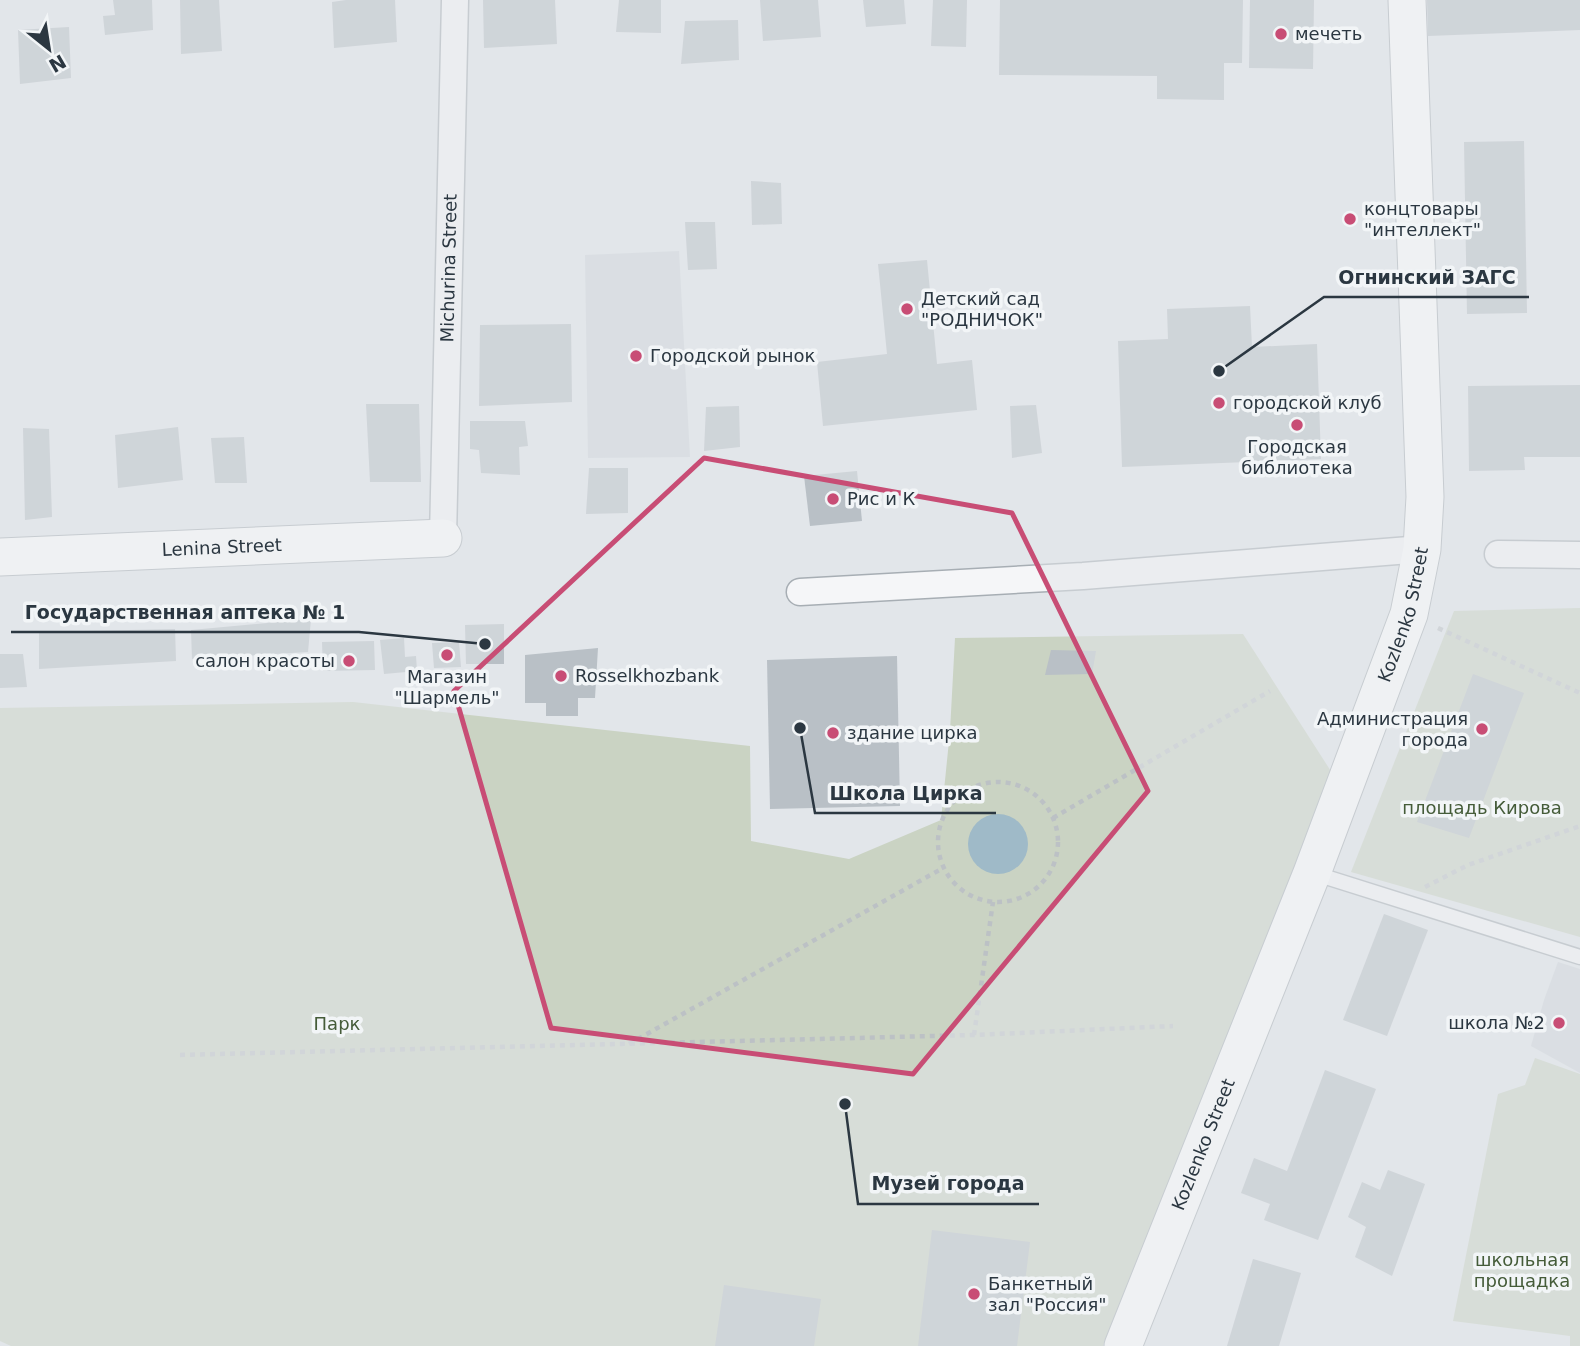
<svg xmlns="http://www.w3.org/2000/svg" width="1580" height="1346" font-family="'DejaVu Sans',sans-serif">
<rect width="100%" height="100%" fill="#e2e6ea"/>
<g fill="#d0d6dc">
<path d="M679 251 690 457 588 458 585 255Z"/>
<path d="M1558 962 1580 969V1073L1531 1046 1544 1000Z"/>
</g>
<g fill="#cad3c3">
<path d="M1580 608V937L1351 872 1454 611Z"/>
<path d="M1243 634 1334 776 1103 1346H11L0 1341V708L353 702 750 746 751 841 849 859 941 820 950 731 955 638Z"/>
<path d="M1535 1058 1580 1074V1346H1570V1336L1453 1321 1498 1094 1525 1085Z"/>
</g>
<circle fill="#9fbac8" cx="998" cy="844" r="30"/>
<g fill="#b9c0c6">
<path d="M113 0H152L153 30 105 35 103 16 115 15Z"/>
<path d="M180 0H219L222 51 181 54Z"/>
<path d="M346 0H395L397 42 334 48 332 2Z"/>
<path d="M483 0H555L557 44 484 48Z"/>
<path d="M619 0H661V33L616 32Z"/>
<path d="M760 0H818L821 37 763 41Z"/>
<path d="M863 0H904L906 24 866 27Z"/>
<path d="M933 0H967L966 47 931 46Z"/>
<path d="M1000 0H1243L1242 63H1224V100L1157 99V76L999 75Z"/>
<path d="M1250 0H1314L1313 69 1249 68Z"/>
<path d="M1427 0H1580V30L1428 36Z"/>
<path d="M738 20 739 60 681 64 685 21Z"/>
<path d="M69 27 71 78 20 84 18 30Z"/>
<path d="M1524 141 1527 313 1467 314 1464 142Z"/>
<path d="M751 181 781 183 782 224 752 225Z"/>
<path d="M685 222H715L717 269 688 270Z"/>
<path d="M927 260 937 364 972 360 977 410 823 426 817 362 887 354 878 264Z"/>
<path d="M1250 306 1252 347 1317 344 1321 459 1122 467 1118 341 1168 339 1167 309Z"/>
<path d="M571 324 572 402 479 406 480 325Z"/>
<path d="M1580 385V457H1524L1525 470 1469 471 1468 386Z"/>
<path d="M366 404H419L421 482H370Z"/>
<path d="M1036 405 1042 453 1012 458 1010 406Z"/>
<path d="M739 406 740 447 704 451 706 407Z"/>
<path d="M470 421H525L528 446 519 447 520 475 481 473 479 450 470 449Z"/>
<path d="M178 427 183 480 118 488 115 435Z"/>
<path d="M23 428 49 429 52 517 25 520Z"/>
<path d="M244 437 247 483H215L211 438Z"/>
<path d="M589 468H628V513L586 514Z"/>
<path d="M857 471 862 521 810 526 804 476Z"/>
<path d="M311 619 308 652 192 659 191 630Z"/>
<path d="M504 624V664H466L465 625Z"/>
<path d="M175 629 176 661 39 669V632Z"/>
<path d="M404 638 405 657 416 656 417 671 384 674 380 640Z"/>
<path d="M374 641 375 670 323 671 322 642Z"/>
<path d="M459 642 461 667 434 668 432 643Z"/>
<path d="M598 648 595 698H578V716H546V703H525V655Z"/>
<path d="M1051 650 1096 651 1092 674 1045 675Z"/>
<path d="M0 654H23L27 687 0 688Z"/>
<path d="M897 656 900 806 770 809 767 660Z"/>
<path d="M1473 674 1524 693 1469 838 1417 822Z"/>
<path d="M1384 914 1428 930 1387 1036 1343 1020Z"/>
<path d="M1325 1070 1376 1089 1318 1240 1264 1220 1270 1204 1241 1193 1254 1158 1287 1171Z"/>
<path d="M1388 1170 1425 1184 1392 1276 1355 1257 1366 1227 1348 1217 1362 1182 1380 1190Z"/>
<path d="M932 1230 1030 1242 1017 1346H918Z"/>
<path d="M1253 1259 1301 1273 1279 1346H1227Z"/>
<path d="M724 1285 821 1299 814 1346H715Z"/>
</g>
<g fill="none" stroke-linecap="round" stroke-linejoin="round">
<g stroke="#a7aeb4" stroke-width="17">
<path id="lane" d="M1313 873 1580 957"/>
</g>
<g stroke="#a7aeb4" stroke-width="29">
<g id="street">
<path id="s1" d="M443 538 455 0"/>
<path d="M1498 554 1580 555"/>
<path d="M800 592 1083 576 1422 549"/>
</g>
</g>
<g stroke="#a7aeb4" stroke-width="39">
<g id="secondary">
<path id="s2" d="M0 557 443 538"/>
<path id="s3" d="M1123 1346 1312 873 1409 614 1422 549 1425 497 1407 0"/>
</g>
</g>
<g stroke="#bcc1c5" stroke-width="4.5" stroke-dasharray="5 5" stroke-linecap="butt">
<path d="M1438 628 1580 693"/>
<circle cx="998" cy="842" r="60"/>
<path d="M1053 818 1270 691"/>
<path d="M1425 887 1468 865 1580 826"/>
<path d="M974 1035 993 902"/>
<path d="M629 1044 943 868"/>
<path d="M180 1055 974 1035 1173 1026"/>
</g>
<use href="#lane" stroke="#f5f6f8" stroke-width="14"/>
<use href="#street" stroke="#f5f6f8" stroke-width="26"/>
<use href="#secondary" stroke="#fff" stroke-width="37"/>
</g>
<path d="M0 0H1580V1346H0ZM704 458 1012 513 1148 791 913 1074 551 1028 454 691Z" fill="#e2e6ea" fill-opacity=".55" fill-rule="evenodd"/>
<path fill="none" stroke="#c84d75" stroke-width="5" stroke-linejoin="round" d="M704 458 1012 513 1148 791 913 1074 551 1028 454 691Z"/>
<g fill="#c84d75" stroke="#f2f5f7" stroke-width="2.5">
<circle cx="1281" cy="34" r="7"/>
<circle cx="1350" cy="219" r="7"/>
<circle cx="907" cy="309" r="7"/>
<circle cx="636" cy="356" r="7"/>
<circle cx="1219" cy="403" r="7"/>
<circle cx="1297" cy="425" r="7"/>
<circle cx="833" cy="499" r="7"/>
<circle cx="447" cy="655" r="7"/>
<circle cx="349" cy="661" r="7"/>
<circle cx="561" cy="676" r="7"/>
<circle cx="1482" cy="729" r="7"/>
<circle cx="833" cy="733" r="7"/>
<circle cx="1559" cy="1023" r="7"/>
<circle cx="974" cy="1294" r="7"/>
</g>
<g text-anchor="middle" stroke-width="7" stroke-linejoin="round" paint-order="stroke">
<g font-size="18" fill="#2b3741" stroke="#f2f5f7" text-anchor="start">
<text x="1295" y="40">мечеть</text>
<text x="1364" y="215">концтовары<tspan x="1364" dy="21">"интеллект"</tspan></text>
<text x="921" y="305">Детский сад<tspan x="921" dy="21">"РОДНИЧОК"</tspan></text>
<text x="650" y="362">Городской рынок</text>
<text x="1233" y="409">городской клуб</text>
<text x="1297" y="453" text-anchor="middle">Городская<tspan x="1297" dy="21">библиотека</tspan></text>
<text x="847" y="505">Рис и К</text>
<text x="335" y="667" text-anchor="end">салон красоты</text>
<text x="575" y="682">Rosselkhozbank</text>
<text x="447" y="683" text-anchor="middle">Магазин<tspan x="447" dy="21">"Шармель"</tspan></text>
<text x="1468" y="725" text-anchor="end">Администрация<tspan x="1468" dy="21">города</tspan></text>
<text x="847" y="739">здание цирка</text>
<text x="1545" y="1029" text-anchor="end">школа №2</text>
<text x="988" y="1290">Банкетный<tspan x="988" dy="21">зал "Россия"</tspan></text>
</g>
<g font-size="18" fill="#2b3741" stroke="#f2f5f7">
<text dy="6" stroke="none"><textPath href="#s1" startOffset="270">Michurina Street</textPath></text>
<text dy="6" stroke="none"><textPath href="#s2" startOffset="222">Lenina Street</textPath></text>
<text dy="6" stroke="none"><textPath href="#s3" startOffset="784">Kozlenko Street</textPath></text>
<text dy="6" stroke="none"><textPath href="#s3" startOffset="217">Kozlenko Street</textPath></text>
</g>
<g font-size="18" fill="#455c39" stroke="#f2f5f7">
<text x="1482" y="814">площадь Кирова</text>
<text x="337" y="1030">Парк</text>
<text x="1522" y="1266">школьная<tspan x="1522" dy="21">прощадка</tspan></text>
</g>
</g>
<path fill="none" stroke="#2b3741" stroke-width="2.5" d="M1219 371L1324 297H1529M485 644L359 632H11M800 728L815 813H996M845 1104L858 1204H1039"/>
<g fill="#2b3741" stroke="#f2f5f7" stroke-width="2.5">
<circle cx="1219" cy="371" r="7"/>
<circle cx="485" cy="644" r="7"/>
<circle cx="800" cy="728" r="7"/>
<circle cx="845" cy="1104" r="7"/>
</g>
<g font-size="19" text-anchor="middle" font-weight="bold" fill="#2b3741" stroke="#f2f5f7" stroke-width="7" stroke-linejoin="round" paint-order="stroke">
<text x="1427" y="284">Огнинский ЗАГС</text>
<text x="185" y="619">Государственная аптека № 1</text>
<text x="906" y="800">Школа Цирка</text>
<text x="948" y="1190">Музей города</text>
</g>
<g transform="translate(49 49) rotate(150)" stroke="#f2f5f7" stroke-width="5" paint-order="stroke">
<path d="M0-5L12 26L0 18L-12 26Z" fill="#2b3741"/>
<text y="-10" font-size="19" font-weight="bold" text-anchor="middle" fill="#2b3741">N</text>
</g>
</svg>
